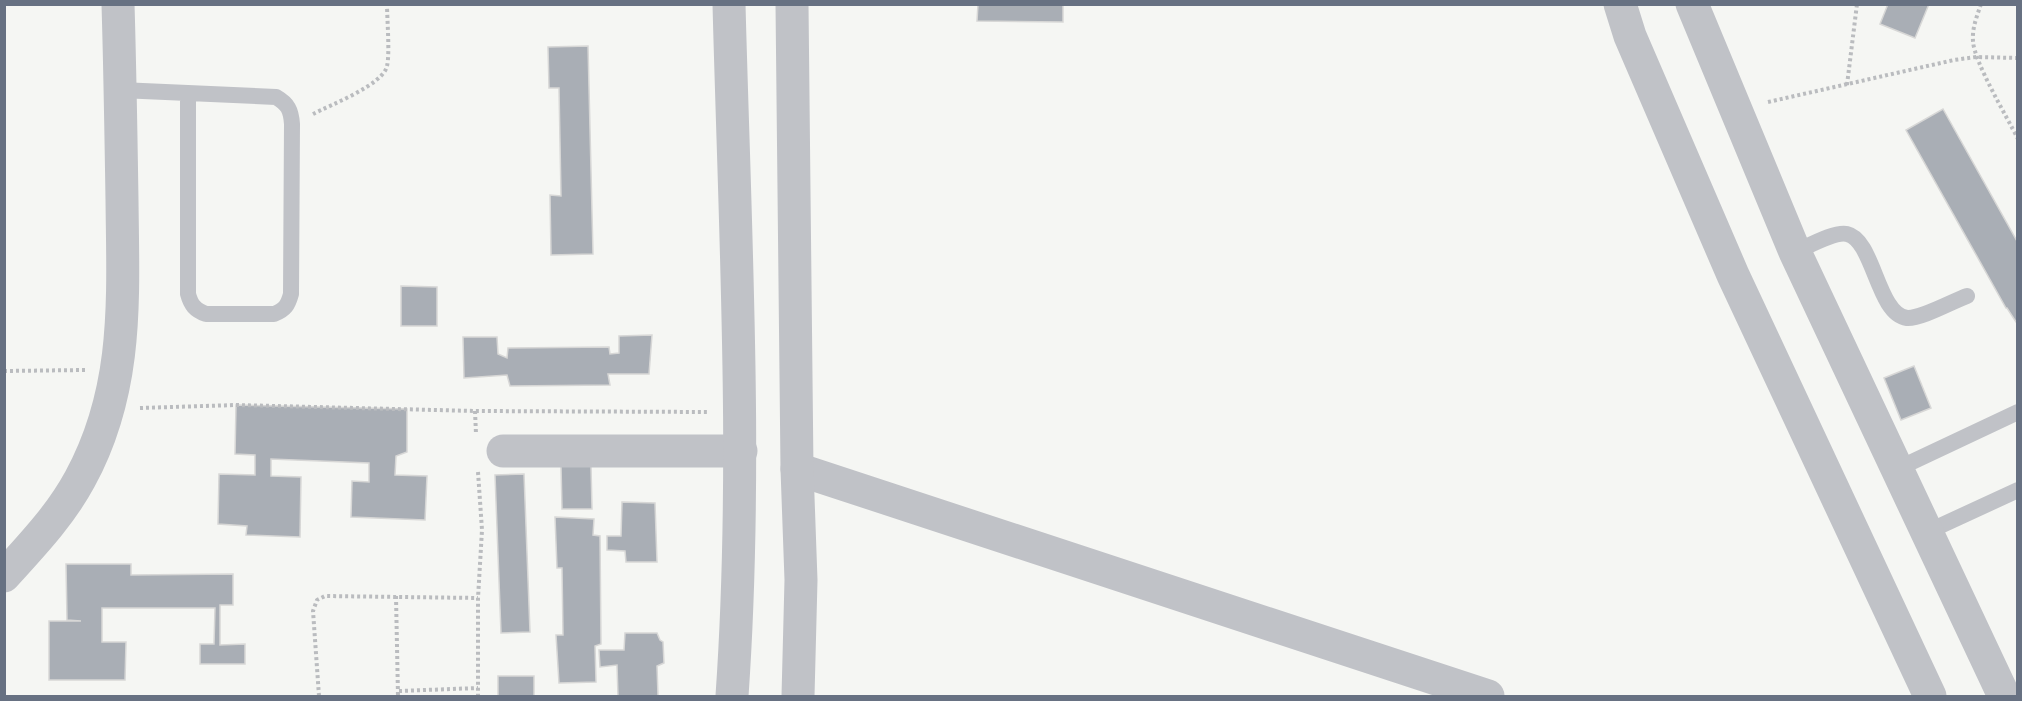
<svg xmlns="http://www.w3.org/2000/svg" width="2022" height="701" font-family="Roboto,sans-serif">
<rect width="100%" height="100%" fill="#f5f6f3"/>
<g fill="#a9aeb5" stroke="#d7d7d6" stroke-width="1.5">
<path d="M978 4H1063V22L977 21Z"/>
<path d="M1888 4H1929L1915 38 1880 24Z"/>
<path d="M588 46 593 254 551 255 550 195 561 196 559 88H549L548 47Z"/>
<path d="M1943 109 2018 243V325L2007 308H2006L1906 130Z"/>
<path d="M401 286 437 287V326H401Z"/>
<path d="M652 335 649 374H608L610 385 510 386 507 375 464 378 463 337H497L498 354 507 358 508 348 609 347 610 354 619 353V336Z"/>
<path d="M1914 366 1931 408 1901 420 1884 378Z"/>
<path d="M236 405 407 409V452L396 456 395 475 427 476 425 520 351 517 352 481 369 482V463L271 459V476L301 477 300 537 246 535 247 526 218 524 219 474 255 475V455L235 454Z"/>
<path d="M561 466H591L592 509H562Z"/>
<path d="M524 474 530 632 501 633 495 475Z"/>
<path d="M622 502 655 503 657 562H626L625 551 607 550V536H621Z"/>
<path d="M555 517 594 519 593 535 600 536 601 644 595 646 596 682 559 683 556 635H563L562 568H557Z"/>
<path d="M66 564H131V575L233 574V605H220V645L245 644V664H200V644H214L215 608H102V642H126L125 680H49V621H81L67 620Z"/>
<path d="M625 633H657L660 640 663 642 664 663 657 666 658 696H618L617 665 600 667 599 650H624Z"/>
<rect x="498" y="676" width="36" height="20"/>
</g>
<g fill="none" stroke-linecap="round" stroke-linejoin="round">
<g stroke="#babcbf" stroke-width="4" stroke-dasharray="3 3" stroke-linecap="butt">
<path d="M1981 4C1977 16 1972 28 1973 41 1974 62 2007 117 2018 139"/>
<path d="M1847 85 1857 4"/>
<path d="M1768 102 1954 60 1976 57 2018 58"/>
<path d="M313 114C330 105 383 85 387 66 390 54 387 19 387 4"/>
<path d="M4 371 85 370"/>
<path d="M140 408 236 405 475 411 709 412"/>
<path d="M475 411 476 434"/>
<path d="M478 472 482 530 478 598V696"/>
<path d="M396 596 398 696"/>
<path d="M399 691 478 688"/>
<path d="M319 696 313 611 317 600 325 596 478 598"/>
</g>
<g stroke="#c0c2c7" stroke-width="16">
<path d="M120 90 276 97C288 104 291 110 292 124L291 294C288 305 285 310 274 314H206C195 310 191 305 188 294V93"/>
<path d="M1795 252C1807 247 1835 231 1847 234 1874 240 1877 314 1907 318 1921 319 1953 301 1967 296"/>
<path d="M1897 469 2018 412"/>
<path d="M1927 532 2018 490"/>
</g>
<g stroke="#c0c2c7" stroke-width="33">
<path d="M503 451H741"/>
<path d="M797 469 1488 696"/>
<path d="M4 576C32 545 60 516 80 479 129 389 123 299 122 200 121 135 120 70 118 4"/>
</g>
<g stroke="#c0c2c7" stroke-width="33">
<path d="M729 4C735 235 748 466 732 696"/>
<path d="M792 4 797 469 801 580 798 696"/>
<path d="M1620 4 1630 36 1733 275 1930 696"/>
<path d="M1692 4 1795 252 2004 696"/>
</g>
</g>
<rect width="2022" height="701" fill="none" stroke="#677182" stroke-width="12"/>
</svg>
